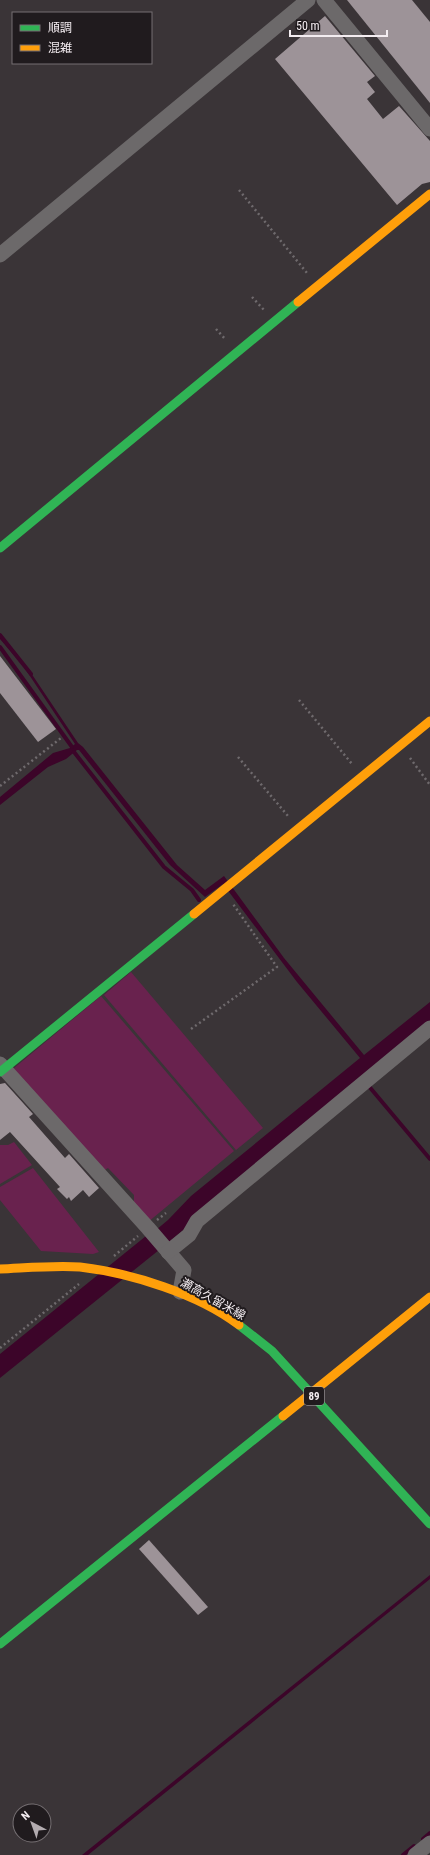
<svg xmlns="http://www.w3.org/2000/svg" width="430" height="1855" font-family="'Roboto Condensed','Noto Sans JP',sans-serif">
<rect width="100%" height="100%" fill="#3a3437"/>
<g fill="#69224e">
<path d="M131 972 263 1128 236 1150 104 995Z"/>
<path d="M101 996 234 1151 148 1222 134 1204V1195L108 1168 103 1171 13 1069Z"/>
<path d="M14 1142 32 1165 0 1184V1145H8Z"/>
<path d="M33 1168 99 1252 93 1254 41 1251 0 1200V1187Z"/>
</g>
<g fill="#3c0529">
<path d="M0 635 31 673 78 743 83 747 177 865 205 890 224 876 284 958 364 1055 430 1002V1021L169 1242 156 1230 168 1220 191 1196 360 1058 297 982 223 884 205 897 170 865 79 750H77L66 759 48 767 0 805V797L53 753 70 748 75 744 24 667 0 639Z"/>
<path d="M146 1236 159 1250 0 1378V1354Z"/>
<path d="M430 1575V1579L88 1855H82Z"/>
</g>
<g fill="none" stroke-linecap="round" stroke-linejoin="round">
<g stroke="#3c0529" stroke-width="4">
<path d="M0 635 31 674"/>
<path d="M0 647 72 747"/>
<path d="M74 752 164 867 192 890 199 900"/>
<path d="M367 1084 430 1159"/>
<path d="M423 1839 430 1833"/>
<path d="M403 1855 414 1846"/>
</g>
</g>
<g fill="#9d9398">
<path d="M347 0H412L430 22V103Z"/>
<path d="M325 16 375 76 367 82 375 92 367 99 383 119 399 106 430 141V182L422 184 397 205 275 59Z"/>
<path d="M0 656 56 729 38 742 0 693Z"/>
<path d="M5 1083 33 1114 29 1117 65 1158 69 1154 99 1188 89 1197 83 1190 71 1201 69 1197 67 1199 57 1189 60 1187 10 1132 0 1140V1084Z"/>
<path d="M149 1540 208 1607 198 1615 139 1549Z"/>
</g>
<g fill="none" stroke-linecap="round" stroke-linejoin="round">
<g stroke="#6f6a6d" stroke-width="2.5" stroke-dasharray="2 3" stroke-linecap="butt">
<path d="M239 190 307 273"/>
<path d="M252 297 264 310"/>
<path d="M216 329 226 340"/>
<path d="M299 700 352 764"/>
<path d="M238 757 288 816"/>
<path d="M410 758 430 785"/>
<path d="M0 786 61 738"/>
<path d="M191 1029 277 967 233 904"/>
<path d="M157 1220 166 1213"/>
<path d="M114 1256 138 1236"/>
<path d="M0 1348 79 1284"/>
</g>
<g stroke="#6c696a" stroke-width="15">
<path d="M324 0 430 129"/>
<path d="M0 255 308 0"/>
<path d="M0 1064 148 1228 184 1270 180 1292"/>
<path d="M168 1252 189 1235 197 1221 430 1028"/>
<path d="M415 1855 430 1843"/>
</g>
<g stroke="#30b455" stroke-width="9">
<path d="M0 548 298 302"/>
<path d="M0 1072 194 914"/>
<path d="M239 1325 272 1351 430 1524"/>
<path d="M0 1644 283 1416"/>
</g>
<g stroke="#ff9f0a" stroke-width="9">
<path d="M298 302 430 194"/>
<path d="M194 914 430 721"/>
<path d="M0 1269C24 1268 56 1265 80 1267 131 1273 199 1294 239 1325"/>
<path d="M283 1416 430 1297"/>
</g>
</g>
<g text-anchor="middle" stroke-width="4" stroke-linejoin="round" paint-order="stroke">
<rect fill="#201b1e" stroke="#b4aeb2" stroke-width="1" x="304" y="1387" width="20" height="18" rx="3"/>
<g font-size="11" font-weight="bold" fill="#f4edf1">
<text x="314" y="1400">89</text>
</g>
<g font-size="12" fill="#f4edf1" stroke="#201b1e">
<text transform="translate(213 1299) rotate(29)" y="4">瀬高久留米線</text>
</g>
</g>
<rect x="12" y="12" width="140" height="52" fill="#201b1e" stroke="#756f72"/>
<rect x="20" y="25" width="20" height="6" fill="#30b455" stroke="#756f72"/>
<text x="48" y="32" font-size="12" fill="#f4edf1">順調</text>
<rect x="20" y="45" width="20" height="6" fill="#ff9f0a" stroke="#756f72"/>
<text x="48" y="52" font-size="12" fill="#f4edf1">混雑</text>
<g transform="translate(32 1823) rotate(319)"><circle r="19" fill="#201b1e" stroke="#756f72"/>
<path d="M0-3L7 15L0 10L-7 15Z" fill="#b3acb0"/>
<text y="-6" font-size="11" font-weight="bold" text-anchor="middle" fill="#f4edf1">N</text>
</g>
<path d="M290 30v6h97v-6" fill="none" stroke="#f4edf1" stroke-width="2"/>
<text x="296" y="30" font-size="12" fill="#f4edf1" stroke="#201b1e" stroke-width="3" paint-order="stroke">50 m</text>
</svg>
